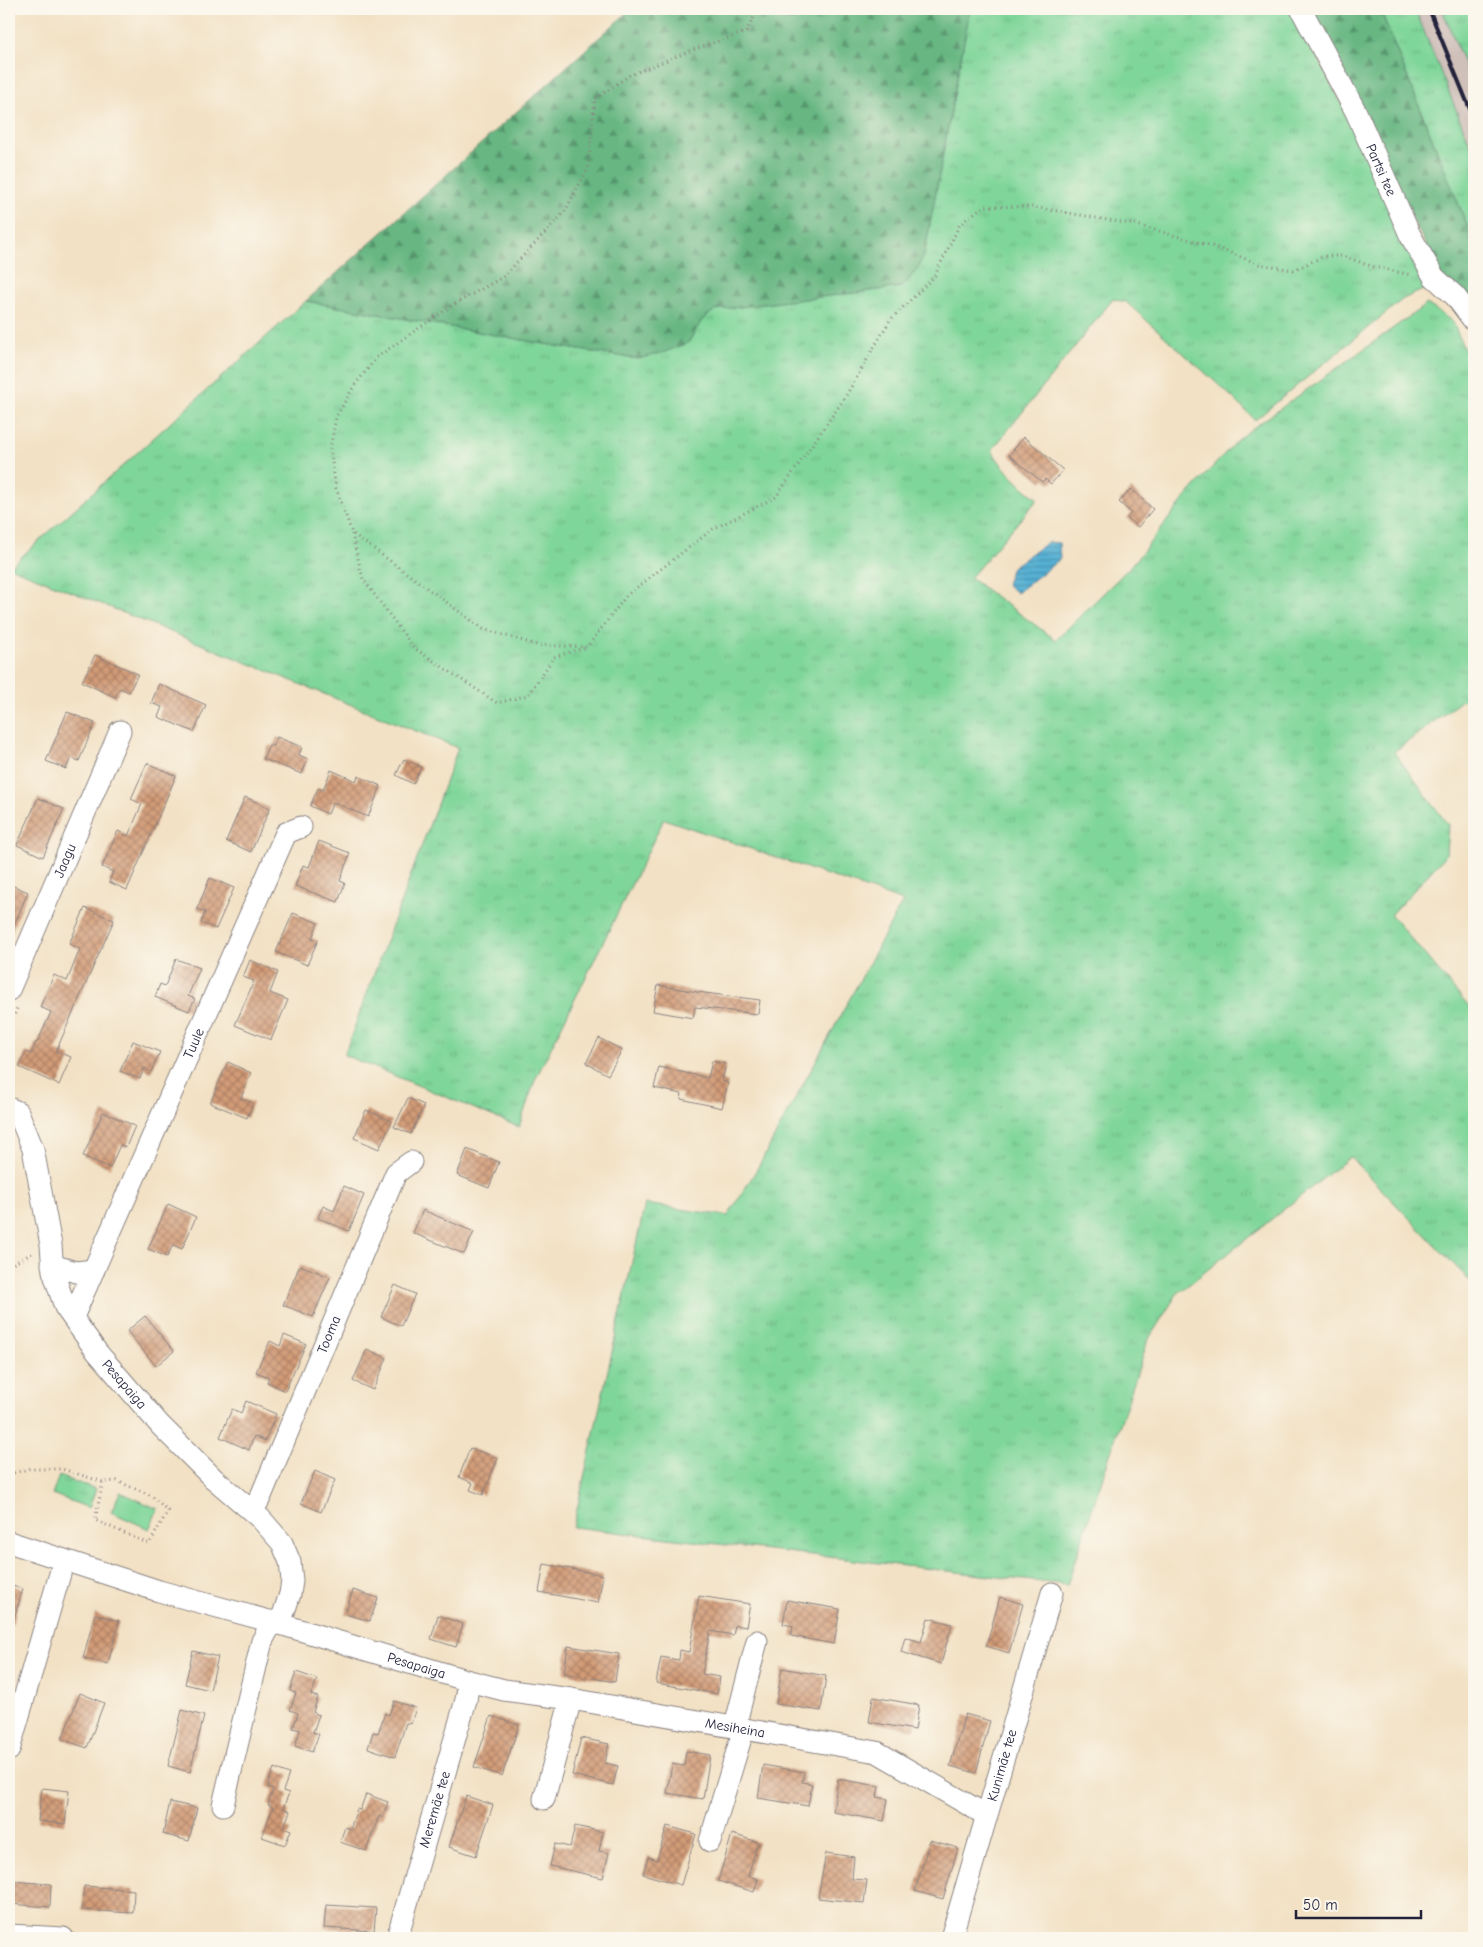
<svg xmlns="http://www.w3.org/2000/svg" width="1483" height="1947" font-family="'Comic Neue',sans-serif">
<defs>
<pattern id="grass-tufts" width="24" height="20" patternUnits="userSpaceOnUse" patternTransform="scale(1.25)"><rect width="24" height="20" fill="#7fd69a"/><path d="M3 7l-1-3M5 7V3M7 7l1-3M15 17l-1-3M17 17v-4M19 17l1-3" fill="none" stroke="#6db786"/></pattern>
<pattern id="forest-firs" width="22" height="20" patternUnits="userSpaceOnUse" patternTransform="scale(1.25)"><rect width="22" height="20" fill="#67b782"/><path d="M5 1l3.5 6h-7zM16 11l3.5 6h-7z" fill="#54946c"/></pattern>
<pattern id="water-rules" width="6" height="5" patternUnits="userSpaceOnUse" patternTransform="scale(1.25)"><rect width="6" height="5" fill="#55b0d3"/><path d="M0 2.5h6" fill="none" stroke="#468fac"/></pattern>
<pattern id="building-cross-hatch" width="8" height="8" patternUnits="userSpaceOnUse" patternTransform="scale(1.25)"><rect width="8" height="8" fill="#d29b77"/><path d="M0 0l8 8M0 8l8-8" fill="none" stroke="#aa7e63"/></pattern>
</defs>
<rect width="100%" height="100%" fill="#fbf7ec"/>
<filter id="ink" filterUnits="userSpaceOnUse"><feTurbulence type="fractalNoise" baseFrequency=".02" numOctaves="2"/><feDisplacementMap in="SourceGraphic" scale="10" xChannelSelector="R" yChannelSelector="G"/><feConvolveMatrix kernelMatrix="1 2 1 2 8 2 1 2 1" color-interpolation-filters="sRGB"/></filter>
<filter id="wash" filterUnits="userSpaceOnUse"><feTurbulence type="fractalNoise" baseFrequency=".0096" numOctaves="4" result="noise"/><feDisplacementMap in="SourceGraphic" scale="20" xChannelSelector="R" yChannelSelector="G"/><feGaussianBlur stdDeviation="1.12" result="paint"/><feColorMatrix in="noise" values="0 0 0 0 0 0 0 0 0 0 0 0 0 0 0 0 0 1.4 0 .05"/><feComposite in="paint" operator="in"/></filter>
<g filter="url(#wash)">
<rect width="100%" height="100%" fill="#f2e1c4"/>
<path fill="#cfc0ba" d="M1415 9H1442L1460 52 1474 88V154Z"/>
<g fill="url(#grass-tufts)" stroke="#507c6a">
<path d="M970 9H1293L1434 285 1403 299 1255 420 1230 395 1126 302 1113 299 992 450C1000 466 1023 489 1038 499L970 578 1056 640 1133 564 1189 493 1239 438 1427 304 1453 322 1474 374V691L1394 752 1448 825 1446 855 1391 915 1474 1013V1285L1350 1157 1177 1294 1148 1340 1067 1585 573 1527 645 1204 728 1216 757 1169 903 901 664 819 535 1080 519 1127 344 1055 458 748 10 567 306 301 567 348 638 359 688 343 702 320 715 310 902 287 924 256Z"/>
<path d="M1380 9H1415L1474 154V250L1467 225Z"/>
<path d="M1442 9H1474V88Z"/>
<path d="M59 1476 96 1489 89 1508 52 1494Z"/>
</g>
<g fill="url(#forest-firs)" stroke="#446c5e">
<path d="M631 9H970L924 256 916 271 902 287 715 310 702 320 688 343 665 352 638 359 567 348 306 301Z"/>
<path d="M1308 9H1380L1467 225 1474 250V300L1467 301 1441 276Z"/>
</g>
<path fill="#7fd69a" stroke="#507c6a" d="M120 1492 158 1509 149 1529 111 1512Z"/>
<path fill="url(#water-rules)" stroke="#3c6987" d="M1048 542 1059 543 1060 559 1017 593 1006 584 1012 567Z"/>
<g id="blocks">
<g fill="url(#building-cross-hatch)">
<path d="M1024 437 1063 470 1051 484 1045 479 1042 482 1009 455Z"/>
<path d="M1131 489 1153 509 1138 527 1127 518 1131 513 1119 502Z"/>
<path d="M95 655 138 674 129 692 120 688 115 697 82 682Z"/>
<path d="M159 684 206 705 194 732 158 717 162 707 151 703Z"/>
<path d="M67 712 95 723 79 761 71 758 66 769 46 761Z"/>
<path d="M277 737 302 747 299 755 308 759 302 774 263 759 269 745 273 746Z"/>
<path d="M404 759 421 767 413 784 396 775Z"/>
<path d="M147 763 176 776 127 890 109 882 113 872 102 867 118 831 128 836 142 804 131 799Z"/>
<path d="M331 770 356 781 358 776 381 786 368 817 333 802 328 814 310 806 318 788 323 790Z"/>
<path d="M245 797 270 808 251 852 226 841Z"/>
<path d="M38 798 64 809 43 857 17 845Z"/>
<path d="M319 841 350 853 340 881 345 883 338 902 295 886 303 865 309 867Z"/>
<path d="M210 878 234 888 216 929 201 923 205 912 197 909Z"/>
<path d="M9 884 28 892 9 937Z"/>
<path d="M85 908 114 920 56 1051 71 1057 59 1085 19 1067 26 1052 31 1054 36 1042 37 1043 51 1012 40 1007 54 975 67 981 80 949 69 944Z"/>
<path d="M293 913 318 923 312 938 318 940 307 965 276 952Z"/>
<path d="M176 959 200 968 188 996 195 999 189 1011 155 997 160 984 165 986Z"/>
<path d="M250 960 278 972 270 993 288 1000 271 1040 235 1025 254 981 243 977Z"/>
<path d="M658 985 697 992 760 1000 758 1014 695 1007 693 1018 653 1011Z"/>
<path d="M599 1038 622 1050 608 1075 586 1063Z"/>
<path d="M133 1041 160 1052 151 1072 144 1068 140 1079 120 1071Z"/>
<path d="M712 1061 726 1064 722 1081 728 1083 722 1108 681 1099 682 1094 654 1088 659 1067 708 1078Z"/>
<path d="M228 1062 251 1073 241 1098 253 1103 247 1118 210 1103Z"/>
<path d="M408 1098 424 1105 411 1134 394 1127Z"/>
<path d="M366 1110 392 1121 379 1149 354 1138Z"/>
<path d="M103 1112 135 1126 126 1147 120 1145 110 1168 83 1156Z"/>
<path d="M467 1149 499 1162 489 1188 457 1175Z"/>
<path d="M344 1186 364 1195 349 1231 318 1218 323 1206 334 1211Z"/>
<path d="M168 1204 196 1217 182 1249 173 1245 167 1257 148 1249Z"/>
<path d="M423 1210 474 1232 464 1254 413 1233Z"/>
<path d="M300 1265 330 1277 313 1317 283 1305Z"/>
<path d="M395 1285 415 1294 401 1326 381 1317Z"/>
<path d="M145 1316 174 1351 156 1366 127 1331Z"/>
<path d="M284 1335 306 1344 285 1391 267 1382 269 1377 256 1372 270 1341 280 1346Z"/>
<path d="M367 1349 387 1358 373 1390 353 1381Z"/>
<path d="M246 1401 276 1414 265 1441 254 1436 249 1450 220 1437 232 1409 241 1413Z"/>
<path d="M470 1448 498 1458 483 1495 470 1490 473 1483 459 1477Z"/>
<path d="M315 1471 335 1480 321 1512 301 1503Z"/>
<path d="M544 1564 603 1575 598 1603 539 1592Z"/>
<path d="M9 1585 23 1589 12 1625H9Z"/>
<path d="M353 1590 378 1598 370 1621 345 1614Z"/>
<path d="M699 1596 750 1604 746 1627 735 1625 733 1635 710 1631 702 1674 720 1677 717 1694 656 1683 661 1657 679 1660 680 1650 689 1652Z"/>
<path d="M1000 1597 1023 1604 1009 1653 986 1646Z"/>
<path d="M787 1600 840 1609 834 1644 791 1636 793 1626 783 1624Z"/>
<path d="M95 1614 119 1621 108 1664 83 1658Z"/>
<path d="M438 1615 463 1624 456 1647 431 1639Z"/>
<path d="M928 1618 952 1624 941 1664 901 1652 905 1637 921 1642Z"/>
<path d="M568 1646 619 1654 615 1682 564 1673Z"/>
<path d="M193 1651 218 1657 210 1690 185 1684Z"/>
<path d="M782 1668 826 1676 821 1711 776 1704Z"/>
<path d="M296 1672 317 1679 311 1695 318 1697 313 1712 319 1715 313 1732 319 1734 312 1752 295 1746 300 1730 293 1728 298 1713 290 1710 296 1693 290 1691Z"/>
<path d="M80 1693 104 1703 87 1748 62 1739Z"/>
<path d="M873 1697 919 1705 915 1730 869 1722Z"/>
<path d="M394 1701 416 1708 411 1724 406 1723 395 1757 368 1748 373 1732 378 1733 385 1713 389 1715Z"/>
<path d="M182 1710 204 1716 190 1772 168 1766Z"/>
<path d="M965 1714 990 1721 976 1773 950 1766Z"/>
<path d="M491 1716 519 1725 502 1776 474 1767Z"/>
<path d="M581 1738 609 1744 605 1763 618 1766 613 1785 572 1775Z"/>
<path d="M686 1751 710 1755 703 1799 667 1793 672 1764 684 1766Z"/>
<path d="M763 1765 804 1772 802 1782 812 1784 808 1806 758 1798Z"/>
<path d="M274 1768 289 1774 283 1791 289 1793 283 1808 290 1811 284 1827 291 1830 285 1845 262 1837 273 1807 268 1805 273 1789 267 1787Z"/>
<path d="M838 1779 879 1786 877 1797 888 1799 884 1821 833 1812Z"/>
<path d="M42 1788 69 1791 65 1824 38 1821Z"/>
<path d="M366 1794 388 1802 382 1818 379 1816 366 1851 340 1842 345 1827 350 1829 357 1809 360 1810Z"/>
<path d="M466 1796 493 1805 476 1856 449 1847Z"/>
<path d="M170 1802 197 1808 189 1841 163 1834Z"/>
<path d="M575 1826 603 1832 599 1851 609 1853 603 1878 550 1866 555 1844 570 1847Z"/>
<path d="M667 1826 696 1834 681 1885 643 1874 648 1857 657 1860Z"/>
<path d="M732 1834 758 1842 748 1876 758 1879 754 1892 718 1881Z"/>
<path d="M930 1840 958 1848 943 1899 915 1891Z"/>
<path d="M826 1853 854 1857 852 1879 867 1880 864 1903 818 1898Z"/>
<path d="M9 1881 51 1884 50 1907 9 1904Z"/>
<path d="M84 1886 134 1890 133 1913 82 1910Z"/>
<path d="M326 1905 376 1908 374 1931 324 1928Z"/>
</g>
</g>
</g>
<g filter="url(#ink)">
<use href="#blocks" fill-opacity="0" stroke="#8a8280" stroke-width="1"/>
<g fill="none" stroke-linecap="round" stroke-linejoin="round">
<g stroke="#8a8280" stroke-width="23">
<g id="minor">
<path id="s1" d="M1301 9 1356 112 1410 235 1434 277 1455 296 1474 321"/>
<path id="s2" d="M9 990 120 731"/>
<path id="s3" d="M9 1108 18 1112 33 1149 51 1245 53 1271 65 1307 97 1352 160 1425 213 1478 261 1519 282 1543 290 1562 292 1581 290 1594 280 1624"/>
<path d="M52 1265 76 1272 94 1270"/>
<path id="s4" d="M73 1317 286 833 301 827"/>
<path id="s5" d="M253 1511 261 1496 396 1173 411 1162"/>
<path id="s6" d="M9 1542 159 1591 280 1624 469 1681 504 1690 571 1699 877 1752 986 1815"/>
<path d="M735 1726 757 1641"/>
<path d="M9 1750 64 1560"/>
<path d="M544 1799 571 1699"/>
<path d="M223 1805 262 1641 273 1621"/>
<path d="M710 1841 744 1728"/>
<path d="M9 1935 63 1938"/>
<path id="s7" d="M397 1938 466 1700 469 1681"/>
<path id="s8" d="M951 1938 1052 1593"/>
</g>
</g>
<g stroke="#8a8280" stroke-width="3" stroke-dasharray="1 4" stroke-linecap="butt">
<path d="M758 9 746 32 695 49 630 75 595 99 588 168 564 213 503 277 451 306 377 357 354 386 336 417 330 449 336 488 352 533 483 629 537 645 587 647 627 595 713 529 776 497 844 399 890 320 934 277 960 224 984 206 1034 207 1137 225 1212 246 1259 264 1294 270 1324 256H1343L1374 267 1412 275"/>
<path d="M352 534 363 579 414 648 497 703 528 695 554 657 584 648"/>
<path d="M9 1028 18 1006"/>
<path d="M9 1266 34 1252"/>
<path d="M9 1474 29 1469H62L103 1482 117 1481 152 1496 168 1511 149 1544 95 1520 103 1482"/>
</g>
<use href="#minor" stroke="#fff" stroke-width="21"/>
<path stroke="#22223b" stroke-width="4" d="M1429 9 1474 119"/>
</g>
</g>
<g text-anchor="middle" stroke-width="5" stroke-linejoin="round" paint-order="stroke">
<g font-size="14" fill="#22223b" stroke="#fbf7ec">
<text dy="5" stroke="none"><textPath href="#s1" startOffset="180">Partsi tee</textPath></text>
<text dy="5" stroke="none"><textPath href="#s2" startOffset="141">Jaagu</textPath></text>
<text dy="5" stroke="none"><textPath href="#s4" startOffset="299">Tuule</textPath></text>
<text dy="5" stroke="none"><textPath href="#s5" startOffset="192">Tooma</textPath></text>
<text dy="5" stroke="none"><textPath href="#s3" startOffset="309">Pesapaiga</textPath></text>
<text dy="5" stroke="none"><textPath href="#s6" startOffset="426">Pesapaiga</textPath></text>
<text dy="5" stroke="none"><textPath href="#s6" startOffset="751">Mesiheina</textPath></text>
<text dy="5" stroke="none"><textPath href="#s8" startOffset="180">Kunimäe tee</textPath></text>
<text dy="5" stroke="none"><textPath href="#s7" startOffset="134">Meremäe tee</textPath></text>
</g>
</g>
<rect width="1483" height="1947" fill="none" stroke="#fbf7ec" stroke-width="30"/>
<path d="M1296 1910v8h125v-8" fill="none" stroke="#22223b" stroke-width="2.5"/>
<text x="1303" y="1910" font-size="15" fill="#22223b" stroke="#fbf7ec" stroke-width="4" paint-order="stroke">50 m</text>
</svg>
